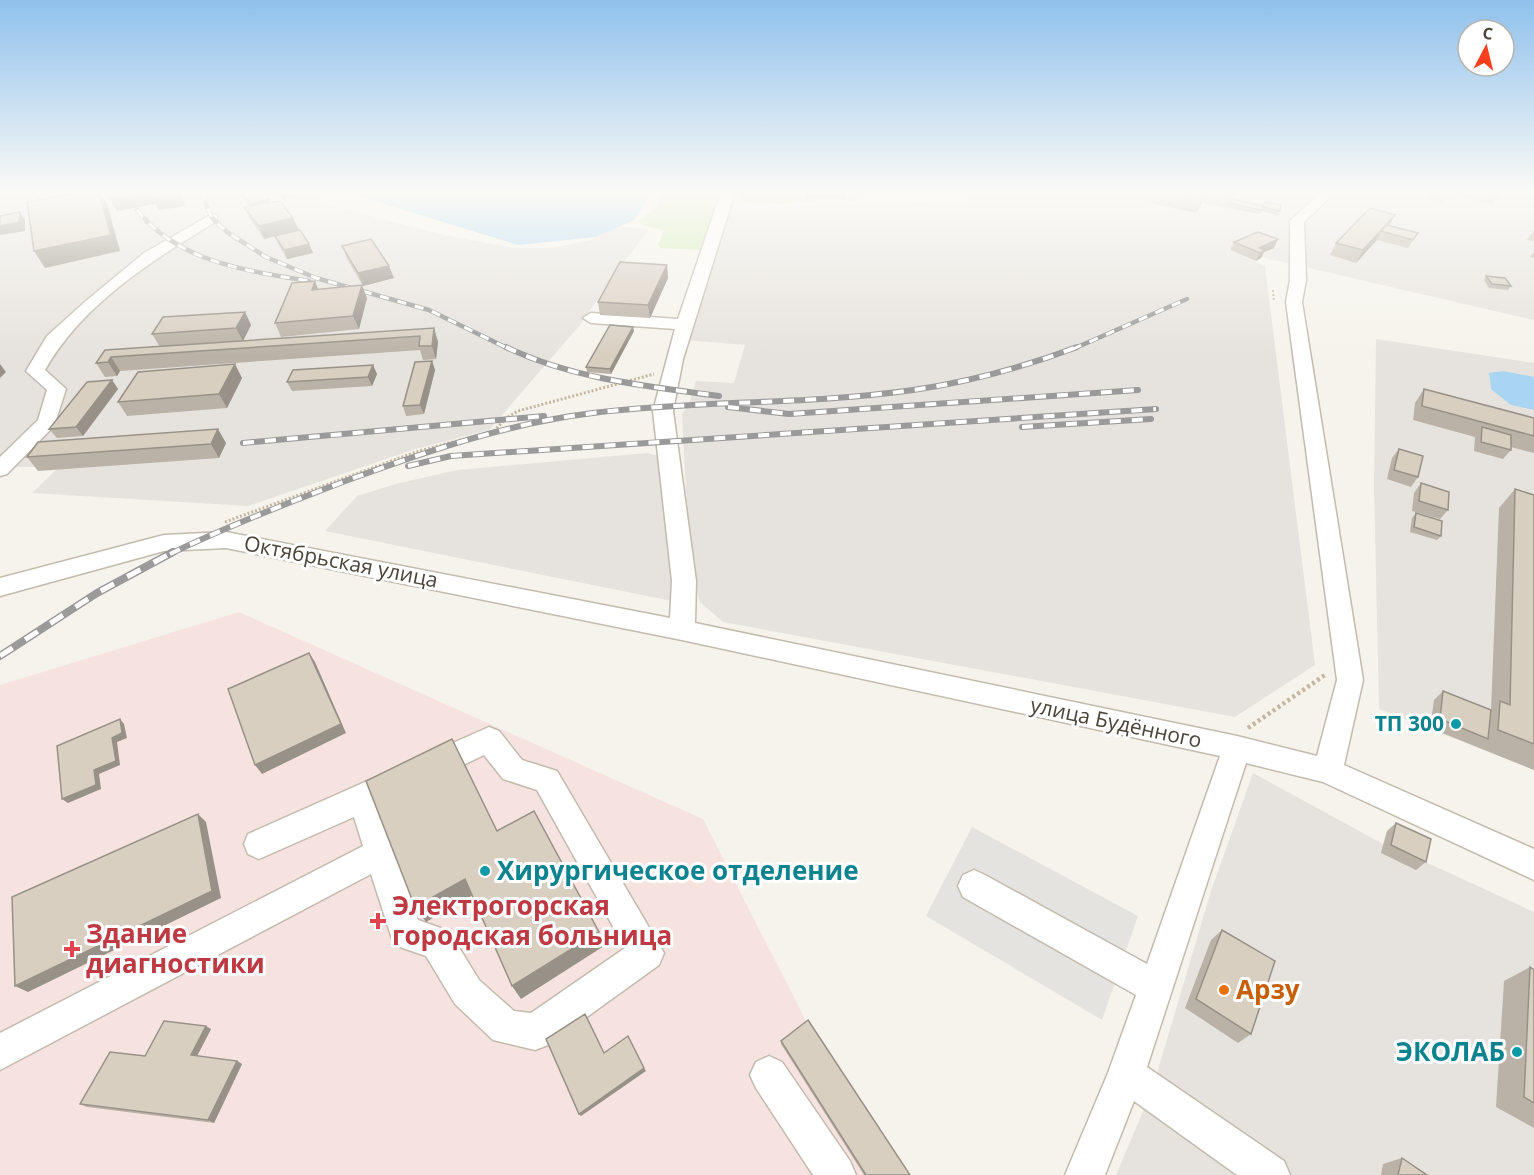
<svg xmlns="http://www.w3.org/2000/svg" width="1534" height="1175" font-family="'Open Sans',sans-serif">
<rect width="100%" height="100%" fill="#f6f3ec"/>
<g fill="#e6e2dd">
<path d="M0 192H318L319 203 440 234 514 248H552L591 240 619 226 649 230 622 264 580 325 489 430 415 449 248 506 32 493 59 467H0Z"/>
<path d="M799 192H866L859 201 797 203Z"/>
<path d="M927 192H1534V320L1227 249 1265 266 1315 665 1235 717 723 622 700 602 690 568 682 414 689 404 696 381 734 383 745 345 686 340 729 209 975 200Z"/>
<path d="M1376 339 1534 363V770L1379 709 1374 486Z"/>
<path d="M647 453 666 458 677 602 325 531 357 496 396 484 457 470Z"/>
<path d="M1253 773 1383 844 1387 831 1420 848 1419 859 1534 912V1175H1116L1152 1090 1211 891Z"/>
</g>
<path fill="#f6e3e0" d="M239 612 703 819 807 1023 907 1175H0V685Z"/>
<g fill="#d2eab5">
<path d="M664 192H724L704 250 660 248 658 245 664 231 640 224 639 221 657 207Z"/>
<path d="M736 192H797L796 200 788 204 743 202Z"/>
</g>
<path fill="#e5e3e0" d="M972 827 1138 916 1102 1020 926 916Z"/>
<g fill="#a9d4f2">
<path d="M345 192H652L634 220 596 237 518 245Z"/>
<path d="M1503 371 1534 377V410L1511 405 1491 389 1489 373Z"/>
</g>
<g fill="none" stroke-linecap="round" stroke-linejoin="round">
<g stroke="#c2bbae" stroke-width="3">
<g id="minor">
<path d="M721 192H735L683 359 673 411 696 581 695 623 1237 736 1317 756 1337 680 1286 302 1290 280V221L1321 192H1335L1304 222 1306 280 1302 302 1363 680 1344 765 1534 849V880L1323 782 1246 763 1147 1067 1284 1161 1290 1175H1237L1134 1101 1105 1175H1065L1108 1073 1136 995 963 897 958 886 963 875 974 870 985 875 1147 964 1220 756 682 640 226 548 164 551 0 596V578L164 535 226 532 670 618 672 581 653 411 675 329 591 323 583 318 591 313 678 319Z"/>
<path d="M212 214 217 215V221C154 259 82 304 45 370L66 389 54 426 7 474 0 476V457L38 420 47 390 26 371 47 336 86 301 144 253Z"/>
<path d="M489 727 499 731 522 760 557 771 664 953 659 965 548 1045 535 1050 493 1040 455 1004 426 956 394 945 371 874 0 1070V1033L363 846 354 817 259 859 248 854 244 844 248 834ZM484 755 503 779 537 790 625 948 531 1013 514 1011 479 980 449 931 418 920 380 805Z"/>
<path d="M769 1056 782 1062 850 1161 856 1175H813L756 1088 750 1075 756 1062Z"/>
</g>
</g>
<path stroke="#c4b79f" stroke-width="2" stroke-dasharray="2 2" stroke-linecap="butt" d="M1273 290 1274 302"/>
<path stroke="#c4b79f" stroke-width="3" stroke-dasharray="2 2" stroke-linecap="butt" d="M225 522 416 452 494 431 506 418 518 411 654 374"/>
<path stroke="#c4b79f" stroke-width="4.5" stroke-dasharray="3 3" stroke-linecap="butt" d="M1248 728 1325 675"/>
<use href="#minor" fill="#fff" fill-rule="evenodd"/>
<g stroke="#9a9a9a" stroke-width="4.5">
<g id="rail-far2">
<path d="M201 192 212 218 227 232 266 257 316 278 429 310 509 349"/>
<path d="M137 210C178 262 247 271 309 281"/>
<path d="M1073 349 1187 299"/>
</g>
</g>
<g stroke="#9a9a9a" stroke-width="6">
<g id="rail-far1">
<path d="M506 347C573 379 646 386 719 396"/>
<path d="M728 407 789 414 1138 390"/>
<path d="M1022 427 1151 419"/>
<path d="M243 443 544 416"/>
<path d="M408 466 451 456 1156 409"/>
<path d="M170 554C228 526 288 503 348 480 428 451 509 423 593 413 700 400 807 405 913 390 969 382 1024 367 1077 347"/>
</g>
</g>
<g stroke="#9a9a9a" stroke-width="8">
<path id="rail" d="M0 656 97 593 173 552"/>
</g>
<use href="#rail-far2" stroke="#fff" stroke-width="3" stroke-dasharray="9" stroke-linecap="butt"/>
<use href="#rail-far1" stroke="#fff" stroke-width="4" stroke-dasharray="11" stroke-linecap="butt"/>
<use href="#rail" stroke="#fff" stroke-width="5" stroke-dasharray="15" stroke-linecap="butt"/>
</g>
<g fill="#bab2a6">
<path d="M238 192H263L270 199 271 203 293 218 299 230 309 244 313 253 287 259 278 244 275 236 264 239 250 219 244 207 249 206Z"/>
<path d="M274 192H295L297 196 283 200Z"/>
<path d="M806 192H846L845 199H806Z"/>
<path d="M1155 192H1235L1231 199 1280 211 1278 215 1261 211 1260 214 1202 203 1196 213 1151 203Z"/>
<path d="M1454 192H1502L1491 204 1453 194Z"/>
<path d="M1428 195 1448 196 1443 203 1426 199Z"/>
<path d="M1395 215 1389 225 1418 233 1408 248 1377 240 1356 263 1330 255 1336 243Z"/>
<path d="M1534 230V241L1527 240Z"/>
<path d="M1234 242 1274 248 1264 252 1261 258 1256 261 1230 250Z"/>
<path d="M342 246 394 278 363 286 347 259Z"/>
<path d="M1534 252V258L1530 257Z"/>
<path d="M667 265 668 278 650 318 600 315 598 302Z"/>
<path d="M1486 276 1511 286 1508 290 1489 288 1484 280Z"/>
<path d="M318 289 367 298 359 329 281 337 275 323Z"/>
<path d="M245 312 251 325 243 341 434 328 438 342 436 359 423 360 420 350 120 371 117 376 105 377 96 363 105 350 160 347 152 334Z"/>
<path d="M634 331 611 374 587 372 586 367Z"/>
<path d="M432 361 435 370 424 414 406 416 403 406Z"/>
<path d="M377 374 372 386 292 391 287 382Z"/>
<path d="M242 378 227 408 127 416 118 402Z"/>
<path d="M112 380 118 389 83 436 57 438 49 429Z"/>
<path d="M1424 389 1534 418V453L1511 447V450L1503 459 1474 451 1475 437 1413 420 1415 403Z"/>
<path d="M38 442 226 443 219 458 38 471 27 457Z"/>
<path d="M1399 449 1418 477 1411 487 1387 479 1392 458Z"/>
<path d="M1421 483 1448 510 1440 519 1412 511 1414 493Z"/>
<path d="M1515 489 1534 495V770L1430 728 1434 700 1443 691 1491 710 1499 508Z"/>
<path d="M1416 513 1441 536 1437 540 1410 532 1412 518Z"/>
<path d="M1396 823 1426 862 1416 870 1381 853 1387 831Z"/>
<path d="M1222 930 1251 1034 1238 1043 1185 1008 1211 940Z"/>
<path d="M1530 967 1534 970V1128L1496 1107 1504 981Z"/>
<path d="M211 1029 197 1056 237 1061 242 1064 214 1123 87 1107 80 1104 145 1056Z"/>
<path d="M781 1041 910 1175H864L781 1044Z"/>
<path d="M1402 1158 1427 1175H1381L1383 1164Z"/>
</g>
<g fill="#979187">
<path d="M99 192 107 204 120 251 45 268 34 251Z"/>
<path d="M151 192H181L185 206 159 210 155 204 117 211 110 199Z"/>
<path d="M279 192H295L297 196 283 200Z"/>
<path d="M1205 192H1206L1202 203 1196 213 1202 197Z"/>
<path d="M1233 192H1235L1229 203Z"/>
<path d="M1500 192H1502L1491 204 1496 196Z"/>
<path d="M270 199 273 207 254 212 250 204Z"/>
<path d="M20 212 25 220V231L0 235V226Z"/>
<path d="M1395 215 1388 227 1381 231 1377 240 1356 263 1363 250Z"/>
<path d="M293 218 299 230 264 239 259 226Z"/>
<path d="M1278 239 1274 248 1264 252 1261 258 1256 261 1260 253 1259 248Z"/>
<path d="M309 244 313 253 287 259 284 250Z"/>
<path d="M667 265 668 278 650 318 648 305Z"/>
<path d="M389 266 394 278 363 286 358 273Z"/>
<path d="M315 281 320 294 312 290Z"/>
<path d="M362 285 367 298 359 329 353 316Z"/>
<path d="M245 312 251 325 243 341 236 328Z"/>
<path d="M633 327 634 331 611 374 610 369Z"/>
<path d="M434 328 438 342 436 359 432 346Z"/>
<path d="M111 357 120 371 117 376 108 362Z"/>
<path d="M432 361 435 370 424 414 420 405Z"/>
<path d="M0 364 6 372 0 378Z"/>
<path d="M235 364 242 378 227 408 219 394Z"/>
<path d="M373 365 377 374 372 386 368 377Z"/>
<path d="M112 380 118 389 83 436 76 427Z"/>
<path d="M218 429 226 443 219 458 211 444Z"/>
<path d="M309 653 315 662 346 733 262 774 255 765Z"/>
<path d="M120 719 124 724 127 738 117 742 120 765 99 774 101 789 68 803 62 799 94 770 112 738Z"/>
<path d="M198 814 206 822 221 898 28 992 15 986Z"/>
<path d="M465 879 475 894 426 922 415 907Z"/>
<path d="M599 932 604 946 521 999 512 986Z"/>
<path d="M206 1026 211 1029 196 1058 191 1055Z"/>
<path d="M237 1061 242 1064 214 1123 208 1120Z"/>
<path d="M644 1068 646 1071 581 1116 579 1114Z"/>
</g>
<g fill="#d8cfc1" stroke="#979187" stroke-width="1.5">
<path d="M82 192H99L111 235 34 251 27 202Z"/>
<path d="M109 192H178L179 194 152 198 151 192 110 199Z"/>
<path d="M240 192H263L270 199 250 204Z"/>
<path d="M1176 192H1205L1202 197Z"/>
<path d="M1432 192 1448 196 1445 199 1428 195Z"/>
<path d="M1478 192H1500L1496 196Z"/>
<path d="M1231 199 1263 206 1265 202 1281 205 1280 211 1263 207 1262 210 1229 203Z"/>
<path d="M280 201 293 218 259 226 244 207Z"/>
<path d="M1370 208 1395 215 1363 250 1336 243Z"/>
<path d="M20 212 19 222 0 226V216Z"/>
<path d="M1387 225 1418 233 1413 240 1381 231Z"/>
<path d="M300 230 309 244 284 250 275 236Z"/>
<path d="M1258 232 1278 239 1259 248 1265 250 1260 253 1234 242Z"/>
<path d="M371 239 389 266 358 273 342 246Z"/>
<path d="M620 262 667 265 648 305 598 302Z"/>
<path d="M1486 276 1505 278 1511 286 1492 284Z"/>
<path d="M315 281 312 290 362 285 353 316 275 323 292 283Z"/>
<path d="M245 312 236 328 152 334 163 317Z"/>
<path d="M610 325 633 327 610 369 586 367Z"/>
<path d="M434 328 432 346H419L420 336 111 357 108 362 96 363 105 350Z"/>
<path d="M432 361 420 405 403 406 415 362Z"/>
<path d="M235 364 219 394 118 402 138 372Z"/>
<path d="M373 365 368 377 287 382 293 370Z"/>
<path d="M112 380 76 427 49 429 87 382Z"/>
<path d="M1424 389 1534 418V436L1422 406Z"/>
<path d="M1482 427 1511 435V450L1481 442Z"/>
<path d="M218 429 211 444 27 457 38 442Z"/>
<path d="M1399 449 1423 456 1418 477 1394 470Z"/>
<path d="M1421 483 1449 492 1448 510 1419 501Z"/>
<path d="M1515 489 1534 495V744L1498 730 1500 701 1510 705Z"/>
<path d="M1416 513 1442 521 1441 536 1414 527Z"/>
<path d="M309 653 341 724 255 765 228 689Z"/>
<path d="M1443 691 1491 710 1488 739 1440 719Z"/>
<path d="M120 719 122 733 112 738 116 761 94 770 96 785 62 799 57 746Z"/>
<path d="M452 739 497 831 534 811 599 932 512 986 465 879 415 907 366 781Z"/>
<path d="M198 814 212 891 15 986 12 897Z"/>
<path d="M1396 823 1431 839 1426 862 1391 845Z"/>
<path d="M1222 930 1275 961 1251 1034 1196 999Z"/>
<path d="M1530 967 1534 970V1103L1524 1097Z"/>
<path d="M585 1014 604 1053 628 1036 644 1068 579 1114 546 1039Z"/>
<path d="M808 1020 910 1175H866L781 1041Z"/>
<path d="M164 1021 206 1026 191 1055 237 1061 208 1120 80 1104 110 1052 145 1056Z"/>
<path d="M1402 1158 1427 1175H1398Z"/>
</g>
<linearGradient id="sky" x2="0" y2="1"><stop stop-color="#8fc1ec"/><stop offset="0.54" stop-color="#fbfaf6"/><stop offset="1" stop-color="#fbfaf6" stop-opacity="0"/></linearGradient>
<rect width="1534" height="356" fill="url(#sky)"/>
<g fill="#0f9aa8" stroke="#fff" stroke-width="2">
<circle cx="1456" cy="724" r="6"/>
<circle cx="485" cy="871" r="6"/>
<circle cx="1517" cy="1052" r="6"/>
</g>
<g fill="#e0444e" stroke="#fff" stroke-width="2">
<path d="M375 912h6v6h6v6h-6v6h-6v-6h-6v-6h6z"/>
<path d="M69 940h6v6h6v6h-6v6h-6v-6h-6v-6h6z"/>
</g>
<circle fill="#e8710a" stroke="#fff" stroke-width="2" cx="1224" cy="990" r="6"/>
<g text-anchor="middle" stroke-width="6" stroke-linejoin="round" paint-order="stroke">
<g font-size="21" fill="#4b4439" stroke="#fff">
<text transform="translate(341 562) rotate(11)" y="7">Октябрьская улица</text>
<text transform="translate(1116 723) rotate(12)" y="7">улица Будённого</text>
</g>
<g font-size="21" font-weight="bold" fill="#0d838f" stroke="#fff" text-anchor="end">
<text x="1444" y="731">ТП 300</text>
</g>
<g font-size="26" font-weight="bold" fill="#0d838f" stroke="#fff" text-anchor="start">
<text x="497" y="880">Хирургическое отделение</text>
<text x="1505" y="1061" text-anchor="end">ЭКОЛАБ</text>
</g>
<g font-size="26" font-weight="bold" fill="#be3a42" stroke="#fff" text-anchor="start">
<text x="392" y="915">Электрогорская<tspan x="392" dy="30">городская больница</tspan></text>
<text x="86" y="943">Здание<tspan x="86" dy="30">диагностики</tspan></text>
</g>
<g font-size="26" font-weight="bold" fill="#c56008" stroke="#fff" text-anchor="start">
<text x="1236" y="999">Арзу</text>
</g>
</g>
<g transform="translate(1486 48) rotate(7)"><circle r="28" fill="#ffffff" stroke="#b7b4b0" stroke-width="1.5"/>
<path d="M0-4.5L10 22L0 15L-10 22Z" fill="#fc3f1d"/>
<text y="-9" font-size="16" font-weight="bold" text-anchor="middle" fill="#4b4439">С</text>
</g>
</svg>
